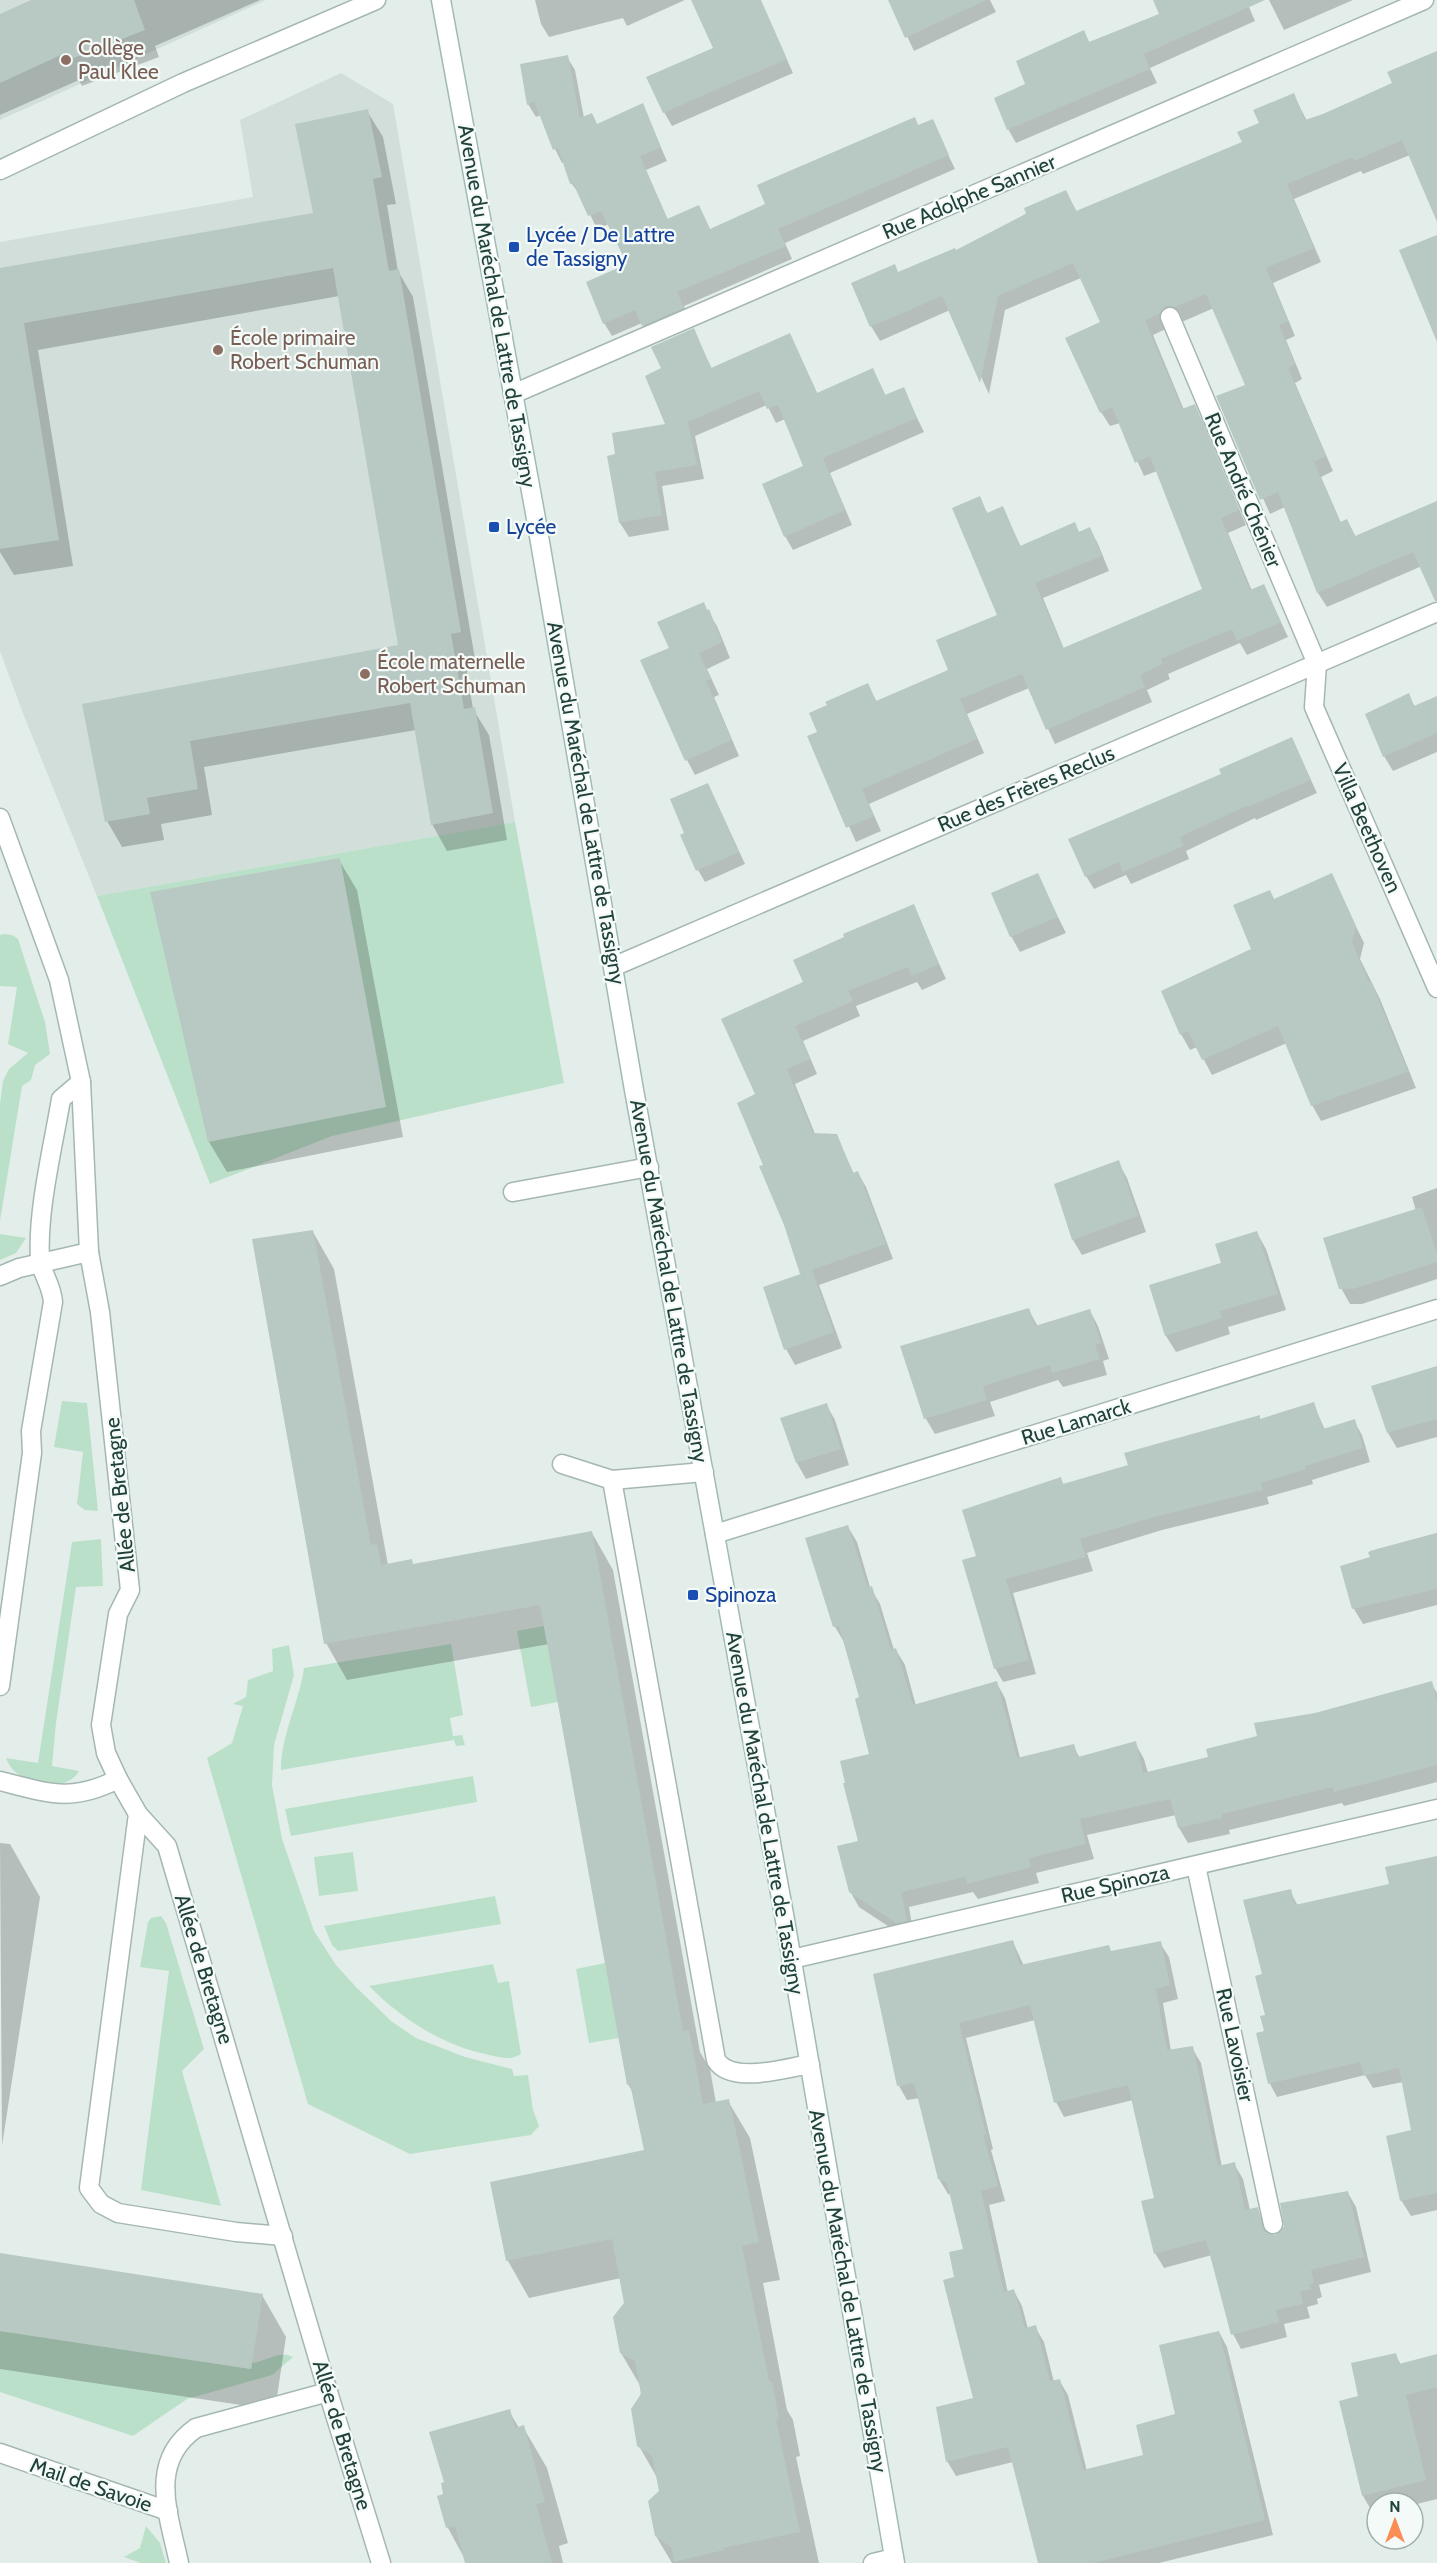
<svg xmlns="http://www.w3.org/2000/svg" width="1437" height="2563" font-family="Cabin,sans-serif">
<rect width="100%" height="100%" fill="#e3eeea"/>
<g fill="#d1ded9">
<path d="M0 0H266L0 120Z"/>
<path d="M341 73 393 104 515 822 97 896 24 716 0 651V242L253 197 240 120Z"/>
</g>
<g fill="#bbe0c9">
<path d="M515 822 564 1083 332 1136 210 1184 97 896Z"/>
<path d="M4 934 12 935 18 939 45 1022 50 1054 35 1065 31 1080 22 1086 0 1221V1104L3 1081 9 1069 28 1053 8 1044 17 987 0 986V935Z"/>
<path d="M0 1234 26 1238 16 1253 0 1260Z"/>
<path d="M62 1401 87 1403 98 1511 85 1510 77 1504 83 1452 54 1447Z"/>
<path d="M101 1539 103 1586 76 1587 56 1723 52 1766 79 1771C65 1796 14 1784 6 1758L38 1763 72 1542Z"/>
<path d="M544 1626 558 1702 531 1707 517 1631Z"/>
<path d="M451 1644 463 1715 450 1718 453 1736 462 1735 465 1745 456 1746 454 1740 281 1770C281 1735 299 1703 304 1668Z"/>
<path d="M289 1645 294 1675 274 1745 272 1785 282 1839 314 1931 336 1965 356 1987 391 2021 416 2038 465 2057 512 2069 514 2076 528 2075 533 2110 539 2126 531 2135 410 2154 308 2104 207 1758 232 1743 243 1706 233 1704 246 1697 248 1680 273 1671 272 1649Z"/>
<path d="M473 1776 477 1802 291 1836 285 1809Z"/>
<path d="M353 1852 358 1891 319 1896 314 1857Z"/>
<path d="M495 1896 501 1924 338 1951 332 1945 324 1926Z"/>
<path d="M161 1916 166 1923 204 2049 182 2071 221 2206 141 2190 169 1971 140 1967 148 1922 151 1918Z"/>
<path d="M605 1963 619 2038 589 2043 576 1969Z"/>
<path d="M493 1964 498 1983 509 1981 521 2054C511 2061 500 2057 489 2055 442 2045 403 2020 369 1986Z"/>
<path d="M0 2331 251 2369 252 2363C266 2362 278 2350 293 2357L272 2375 187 2399 133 2436 0 2392Z"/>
<path d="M146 2526 160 2543 166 2563H141L124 2557 140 2548Z"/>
</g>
<g fill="#0003">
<path d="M35 0H260L155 46 159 57 82 86 79 80 0 115V14L1 16Z"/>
<path d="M535 0H685L627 26 623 18 549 37 541 24Z"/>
<path d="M693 0H760L793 73 672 126 664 112 716 48Z"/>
<path d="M890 0H990L996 12 914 51Z"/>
<path d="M1155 0H1246L1255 21 1150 68 1157 83 1016 143 1008 129 1027 84 1084 32 1090 44 1161 15Z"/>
<path d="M1269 0H1353L1284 30Z"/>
<path d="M1437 52V213L1410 155 1363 174 1361 171 1294 199 1321 262 1273 283 1295 336 1286 340 1302 379 1295 383 1333 471 1321 477 1341 523 1347 521 1356 537 1437 503V568L1422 566 1327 607 1318 593 1285 507 1270 514 1218 397 1246 386 1214 308 1184 321H1175L1168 328 1153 335 1184 410 1194 406 1202 420 1246 525 1228 533 1252 591 1264 586 1288 637 1247 655 1240 643 1168 674 1170 679 1147 690 1152 702 1055 744 1029 688 967 714 984 753 869 804 881 831 856 842 809 737 819 732 867 685 877 702 950 671 999 616 979 498 988 514 1002 508 1021 547 1090 529 1098 544 1109 571 1043 598 1064 649 1204 589 1157 471 1144 476 1120 423 1110 426 1101 412 1102 323 1081 278 1005 310 989 394 950 310 880 341 871 326 898 273 956 252 1066 192 1077 212 1244 142 1293 94 1307 121 1394 84Z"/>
<path d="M567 57 575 70 584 118 592 115 598 126 642 105 667 161 646 170 668 220 699 207 711 231 767 205 932 121 955 169 785 243 792 259 684 306 691 321 651 339 642 323 612 336 604 323 629 265 609 224 597 229 581 196 571 183 564 162 562 163 555 149 541 115 536 117 528 104Z"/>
<path d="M367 111 383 137 396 204 387 205 398 271 413 297 475 659 465 660 473 709 489 735 507 840 447 851 432 824 416 730 204 767 212 815 161 824 164 840 122 847 107 821 84 705 400 646 339 296 38 350 73 566 14 575 0 552V269L314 214Z"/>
<path d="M693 330 712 369 790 335 818 395 873 370 886 396 903 389 924 432 830 473 852 525 793 550 785 536 805 467 785 419 776 423 767 405 695 436 704 479 662 486 669 530 629 537 620 523 609 457 617 455 667 425 662 369Z"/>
<path d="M707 611 717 626 730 658 707 669 719 695 714 697 739 756 695 775 687 760 671 649Z"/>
<path d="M1408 694 1415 707 1437 697V752L1393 771 1384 756Z"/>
<path d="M1292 739 1317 793 1256 820 1255 818 1186 851 1189 859 1131 884 1126 875 1094 889 1086 876 1223 775Z"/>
<path d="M714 797 745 864 705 882 698 870Z"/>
<path d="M339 860 357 890 403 1137 227 1172 209 1142Z"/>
<path d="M1037 875 1066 933 1020 952 1011 936Z"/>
<path d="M1331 875 1364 943 1360 959 1380 999 1416 1088 1321 1121 1312 1105 1287 1043 1212 1075 1197 1047 1190 1050 1181 1034 1253 949 1274 900Z"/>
<path d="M913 906 946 979 922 990 917 982 856 1006 860 1016 803 1041 817 1074 795 1084 815 1134 836 1135 854 1174 858 1173 866 1187 893 1259 819 1285 842 1348 795 1365 786 1349 802 1275 765 1166 757 1095 805 983Z"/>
<path d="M1118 1162 1127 1178 1146 1232 1082 1255 1073 1240 1056 1184Z"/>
<path d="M1437 1188V1279L1362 1304H1350L1341 1288 1416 1211 1412 1197Z"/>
<path d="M313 1232 334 1269 388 1565 414 1566 592 1533 613 1570 700 2052 710 2069 716 2103 728 2101 750 2138 780 2280 763 2283 787 2410 793 2420 800 2456 796 2457 819 2563H672L656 2536 661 2492 659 2481 639 2446 641 2387 621 2353 626 2304 621 2278 529 2298 508 2261 491 2183 646 2151 633 2093 628 2084 549 1644 347 1680 326 1643Z"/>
<path d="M1257 1233 1266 1249 1286 1310 1228 1327 1230 1334 1176 1352 1166 1336 1151 1286 1222 1263Z"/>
<path d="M1029 1310 1038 1327 1090 1311 1098 1326 1109 1359 1103 1361 1107 1375 1063 1387 1058 1380 990 1402 995 1416 935 1434 926 1419 902 1347Z"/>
<path d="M1437 1367V1437L1397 1448 1388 1433Z"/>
<path d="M1313 1403 1325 1430 1354 1421 1362 1435 1370 1462 1312 1480 1313 1484 1267 1497 1269 1504 1162 1530 1087 1553 1093 1571 1013 1593 1036 1674 1003 1682 995 1668 978 1557 1060 1479 1064 1485 1130 1466Z"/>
<path d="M826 1404 835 1420 849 1465 806 1479 797 1463 782 1419Z"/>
<path d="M848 1527 857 1542 870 1587 880 1604 894 1650H896L905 1665 916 1706 996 1682 1005 1698 1020 1758 1073 1746 1080 1758 1135 1743 1144 1759 1148 1773 1210 1758 1315 1715 1431 1683 1437 1693V1782L1344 1806 1342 1803 1229 1830 1230 1834 1188 1843 1179 1828 1176 1815 1087 1835 1094 1859 1036 1873 1039 1883 978 1899 973 1892 909 1907 914 1936 906 1938 859 1907 850 1891 860 1842 871 1756 861 1698 844 1642 835 1627Z"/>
<path d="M1437 1533V1605L1363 1624 1354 1609 1342 1567 1372 1558 1370 1551Z"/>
<path d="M0 1843 10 1844 40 1897 2 2146Z"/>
<path d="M1437 1857V2210L1411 2216 1401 2200 1413 2131 1403 2082 1373 2088 1365 2075 1277 2097 1270 2084 1258 2034 1266 2032 1267 2016 1264 1975 1290 1891 1298 1906 1391 1885Z"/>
<path d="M1013 1942 1024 1966 1160 1943 1169 1957 1178 1999 1163 2003 1171 2051 1192 2048 1201 2063 1222 2167 1234 2164 1243 2179 1250 2210 1257 2209 1268 2234 1275 2237 1348 2193 1356 2207 1371 2272 1319 2285 1322 2297 1317 2299 1318 2304 1307 2307 1310 2318 1284 2324 1287 2337 1241 2349 1233 2334 1212 2255 1164 2268 1155 2253 1156 2199 1133 2100 1064 2117 1056 2102 1035 2020 966 2038 993 2149 991 2150 1005 2201 989 2205 1008 2293 1014 2291 1022 2306 1028 2329 1035 2327 1044 2342 1054 2382 1059 2380 1068 2395 1087 2471 1145 2456 1177 2415 1219 2332 1227 2347 1273 2535 1159 2563H1039L1013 2462 956 2476 947 2461 975 2399 956 2278 965 2250 952 2195 948 2194 939 2179 920 2098 907 2100 899 2086Z"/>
<path d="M0 2255 262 2295 286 2337 275 2410 0 2369Z"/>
<path d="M1395 2354 1401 2365 1437 2356V2499L1413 2505V2503H1377V2514L1374 2515 1363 2496 1341 2402 1360 2397Z"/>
<path d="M509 2411 519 2428 523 2427 547 2468 568 2543 559 2546 563 2563H467L448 2528 439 2497 445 2495Z"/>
</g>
<g fill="#b8c9c4">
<path d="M31 0H134L145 30 66 61 63 54 0 83V14Z"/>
<path d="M691 0H761L787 59 663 113 646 77 713 48Z"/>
<path d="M888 0H986L905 38Z"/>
<path d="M1153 0H1265L1144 54 1150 69 1007 130 994 98 1025 84 1016 61 1084 30 1089 42 1159 14Z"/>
<path d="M1437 51V222L1402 140 1354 161 1352 157 1287 184 1314 248 1266 268 1288 321 1279 325 1295 364 1288 368 1326 456 1314 462 1340 522 1347 519 1355 536 1437 501V601H1435L1413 552 1317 593 1278 492 1260 500 1216 396 1245 385 1206 294 1175 307 1166 306 1159 314 1145 320 1182 409 1195 404 1239 510 1221 518 1250 590 1264 584 1281 622 1237 641 1232 629 1161 659 1163 664 1140 675 1145 687 1046 730 1022 674 960 699 977 739 862 789 874 816 846 828 807 736 817 732 809 713 827 705 825 702 868 683 876 701 948 670 936 640 997 615 952 508 980 496 987 513 1003 506 1020 546 1075 522 1079 532 1090 527 1102 556 1035 583 1063 648 1202 589 1150 456 1135 463 1112 407 1100 413 1065 338 1100 322 1073 263 998 296 980 383 942 296 870 327 851 283 895 264 898 272 955 248 956 250 1026 214 1024 208 1066 190 1076 211 1242 142 1237 132 1259 123 1253 110 1294 93 1305 120 1323 114 1392 83 1387 72Z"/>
<path d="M568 55 580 118 592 113 597 124 643 103 661 147 640 156 667 219 699 205 710 229 765 204 757 185 915 117 918 125 933 119 949 155 778 229 786 246 677 292 684 308 642 326 635 310 603 324 586 282 627 264 601 211 588 216 573 183 570 184 558 148 553 150 534 101 527 105 520 64Z"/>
<path d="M368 109 382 177 373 179 389 271 399 269 461 632 451 634 464 709 475 707 493 813 431 825 410 703 190 741 198 789 147 798 150 814 105 822 82 704 398 645 333 268 24 323 59 540 0 549V268L313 213 295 124Z"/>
<path d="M1437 235V342L1399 250Z"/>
<path d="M694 328 711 368 790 333 817 393 873 368 885 395 904 387 917 418 823 458 845 510 784 537 762 484 803 466 778 405 767 409 759 391 688 422 697 465 655 472 662 515 619 523 607 456 615 454 612 433 665 424 645 376 661 368 651 347Z"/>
<path d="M704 602 707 610 709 609 722 642 699 653 711 679 706 681 732 740 685 761 640 660 669 648 657 622Z"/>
<path d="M1409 693 1414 706 1437 696V733L1383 757 1365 714Z"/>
<path d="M1292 737 1311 780 1247 807 1246 806 1180 837 1183 846 1123 872 1119 862 1085 877 1068 839 1221 774 1219 769Z"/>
<path d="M708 783 739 852 696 871 680 835 684 833 670 799Z"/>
<path d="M340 858 386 1107 208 1142 150 892Z"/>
<path d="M1038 873 1058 917 1010 937 991 893Z"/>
<path d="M1332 873 1356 926 1352 942 1369 982 1371 981 1408 1072 1311 1106 1278 1026 1202 1060 1188 1031 1180 1035 1161 991 1251 949 1233 905 1270 890 1274 899Z"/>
<path d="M914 904 939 964 912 976 908 967 848 991 853 1001 795 1026 810 1059 787 1069 813 1133 837 1134 853 1173 858 1171 886 1244 800 1274 784 1225 759 1166 763 1165 737 1103 755 1094 721 1019 803 982 793 960 844 937 843 934Z"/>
<path d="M1119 1160 1138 1216 1072 1240 1054 1184Z"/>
<path d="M1422 1207 1437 1254V1262L1353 1289H1339L1323 1238Z"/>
<path d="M313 1230 371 1545 377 1544 381 1565 412 1559 413 1564 592 1531 683 2031 689 2030 703 2104 729 2099 759 2242 742 2246 769 2381H772L779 2419 776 2420 800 2532 723 2548 724 2550 674 2562 672 2548 655 2536 648 2501 659 2491 652 2456 637 2446 631 2409 641 2394 635 2361 620 2353 613 2317 624 2303 612 2239 506 2261 490 2182 644 2150 630 2084 627 2085 540 1605 324 1644 252 1239Z"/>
<path d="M1257 1231 1278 1294 1220 1311 1222 1318 1165 1336 1149 1285 1221 1263 1215 1244Z"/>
<path d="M812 1270 834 1332 784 1350 763 1287Z"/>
<path d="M1029 1308 1035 1326 1090 1309 1101 1343 1095 1345 1100 1359 1052 1373 1050 1365 983 1386 987 1400 924 1419 900 1346Z"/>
<path d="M1437 1366V1419L1387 1433 1371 1386Z"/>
<path d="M1314 1402 1323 1429 1355 1419 1363 1448 1305 1466 1306 1469 1261 1483 1263 1490 1154 1517 1080 1539 1086 1557 1006 1579 1029 1660 994 1669 962 1560 976 1556 962 1510 1061 1477 1063 1484 1128 1465 1124 1453 1260 1415V1419Z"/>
<path d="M827 1403 841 1449 796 1463 780 1418Z"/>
<path d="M848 1525 868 1588 872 1586 891 1650 896 1648 913 1705 997 1681 1017 1758 1074 1744 1078 1757 1136 1741 1143 1773 1208 1757 1206 1749 1257 1736 1254 1723 1315 1713 1432 1681 1437 1701V1765L1334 1792 1333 1787 1222 1814V1818L1178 1828 1170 1799 1080 1819 1086 1844 1029 1858 1031 1867 967 1884 965 1877 901 1892 907 1921 896 1923 849 1892 837 1846 858 1841 843 1783H845L840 1761 869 1754 855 1699 859 1697 839 1626 833 1627 805 1538Z"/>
<path d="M1437 1533V1589L1352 1609 1340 1566 1370 1557 1368 1552Z"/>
<path d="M1437 1856V2193L1400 2201 1386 2136 1411 2130 1399 2068 1364 2076 1360 2062 1268 2084 1256 2033 1264 2031 1260 2016 1265 2015 1255 1976 1262 1974 1243 1900 1291 1889 1295 1905 1389 1884 1385 1867Z"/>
<path d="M1013 1940 1020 1965 1109 1945 1111 1951 1161 1941 1170 1985 1156 1989 1167 2050 1193 2046 1218 2166 1235 2162 1245 2210 1258 2207 1264 2231 1275 2235 1284 2227 1280 2203 1348 2191 1364 2257 1311 2270 1314 2283 1309 2284 1311 2289 1300 2292 1303 2304 1276 2310 1279 2322 1231 2335 1206 2240 1154 2254 1141 2201 1154 2198 1128 2085 1054 2103 1030 2005 959 2023 986 2134 983 2135 998 2186 981 2191 1004 2292 1014 2289 1025 2328 1036 2325 1050 2381 1060 2379 1083 2470 1143 2455 1136 2425 1175 2414 1159 2345 1219 2331 1265 2520 1093 2563H1038L1008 2447 946 2462 936 2407 973 2398 943 2280 954 2277 949 2252 963 2249 947 2183 938 2179 914 2083 897 2086 873 1974Z"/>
<path d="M0 2253 263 2294 251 2369 0 2331Z"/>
<path d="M1396 2353 1399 2364 1437 2354V2387L1406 2395 1426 2480 1362 2496 1339 2401 1358 2396 1351 2363Z"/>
<path d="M510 2409 515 2428 524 2425 545 2502 536 2504 552 2563H465L455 2526 446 2528 437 2496 443 2494 441 2483 444 2482 429 2432Z"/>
</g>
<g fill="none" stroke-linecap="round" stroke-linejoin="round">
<g stroke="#a5b7b2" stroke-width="21">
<g id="lane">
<path d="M0 818 59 980 81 1082 89 1252 100 1312 130 1590 118 1614 101 1725 106 1753 118 1779 138 1814 167 1846 328 2392"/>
<path d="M513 1192 649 1167"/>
<path d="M0 1276 19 1268 89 1252"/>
<path d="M562 1464 612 1480 704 1472"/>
<path d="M612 1480 716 2060C731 2085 786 2068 810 2064"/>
<path d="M0 1686 32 1453 31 1431 53 1302C52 1285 40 1270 40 1259 37 1211 53 1147 61 1099L81 1082"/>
<path d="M0 1781C48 1793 71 1803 118 1779"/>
<path d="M138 1814 89 2188 101 2204 118 2213 236 2232 283 2236"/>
</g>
</g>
<g stroke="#a5b7b2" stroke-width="21">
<g id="street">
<path d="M0 170 183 83 376 0"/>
<path d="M1170 317 1317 664 1314 707 1437 988"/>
<path d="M513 394 1424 0"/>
<path d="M615 966 1437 612"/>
<path d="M715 1534 1437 1309"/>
<path d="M1196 1866 1273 2224"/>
<path d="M792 1959 1437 1809"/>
<path d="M0 2453 168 2511"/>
<path d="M179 2563C169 2515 147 2462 196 2428L328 2392 381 2563"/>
<path d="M873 2563 894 2558"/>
</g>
</g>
<g stroke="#a1bbb4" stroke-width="21">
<path id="secondary" d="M441 0 535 513 634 1090 785 1920 895 2563"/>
</g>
<use href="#lane" stroke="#fff" stroke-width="18"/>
<use href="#street" stroke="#fff" stroke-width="18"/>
<use href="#secondary" stroke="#fff" stroke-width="18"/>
</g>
<g fill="#8d6e63" stroke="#f4faf8" stroke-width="2">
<circle cx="66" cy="60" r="6"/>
<circle cx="218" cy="350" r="6"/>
<circle cx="365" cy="674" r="6"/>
</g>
<g fill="#1a4fb4" stroke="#f4faf8" stroke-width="2">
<rect x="508" y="241" width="12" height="12" rx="3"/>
<rect x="488" y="521" width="12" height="12" rx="3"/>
<rect x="687" y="1589" width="12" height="12" rx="3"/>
</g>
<g text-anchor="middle" stroke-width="4.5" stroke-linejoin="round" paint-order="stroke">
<g font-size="21" fill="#785e54" stroke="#f4faf8" text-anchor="start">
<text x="78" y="55">Collège<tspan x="78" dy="24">Paul Klee</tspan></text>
<text x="230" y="345">École primaire<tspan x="230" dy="24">Robert Schuman</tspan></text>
<text x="377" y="669">École maternelle<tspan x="377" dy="24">Robert Schuman</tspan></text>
</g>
<g font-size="21" fill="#21413b" stroke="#f4faf8">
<text transform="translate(969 197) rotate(-23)" y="7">Rue Adolphe Sannier</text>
<text transform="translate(497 306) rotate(80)" y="7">Avenue du Maréchal de Lattre de Tassigny</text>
<text transform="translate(1243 490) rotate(67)" y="7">Rue André Chénier</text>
<text transform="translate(1026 789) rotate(-23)" y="7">Rue des Frères Reclus</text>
<text transform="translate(586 803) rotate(80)" y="7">Avenue du Maréchal de Lattre de Tassigny</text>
<text transform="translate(1367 828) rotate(66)" y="7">Villa Beethoven</text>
<text transform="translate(669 1281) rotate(80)" y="7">Avenue du Maréchal de Lattre de Tassigny</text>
<text transform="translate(1076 1422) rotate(-17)" y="7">Rue Lamarck</text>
<text transform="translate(120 1495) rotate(-96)" y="7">Allée de Bretagne</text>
<text transform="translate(765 1813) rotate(80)" y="7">Avenue du Maréchal de Lattre de Tassigny</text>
<text transform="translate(1115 1884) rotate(-13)" y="7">Rue Spinoza</text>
<text transform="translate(204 1969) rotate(73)" y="7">Allée de Bretagne</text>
<text transform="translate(1235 2045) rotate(78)" y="7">Rue Lavoisier</text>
<text transform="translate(848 2291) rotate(80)" y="7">Avenue du Maréchal de Lattre de Tassigny</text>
<text transform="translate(342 2435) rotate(73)" y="7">Allée de Bretagne</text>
<text transform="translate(91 2485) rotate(19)" y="7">Mail de Savoie</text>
</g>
<g font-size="21" fill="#164399" stroke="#f4faf8" text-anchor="start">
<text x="526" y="242">Lycée / De Lattre<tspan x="526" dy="24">de Tassigny</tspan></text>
<text x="506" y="534">Lycée</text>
<text x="705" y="1602">Spinoza</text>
</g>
</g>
<g transform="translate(1395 2521)"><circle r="28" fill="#f4faf8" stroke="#a0b0ac" stroke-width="1.5"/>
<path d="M0-4.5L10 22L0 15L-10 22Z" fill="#fb8d55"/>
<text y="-9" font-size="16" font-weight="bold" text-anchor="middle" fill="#21413b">N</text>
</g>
</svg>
